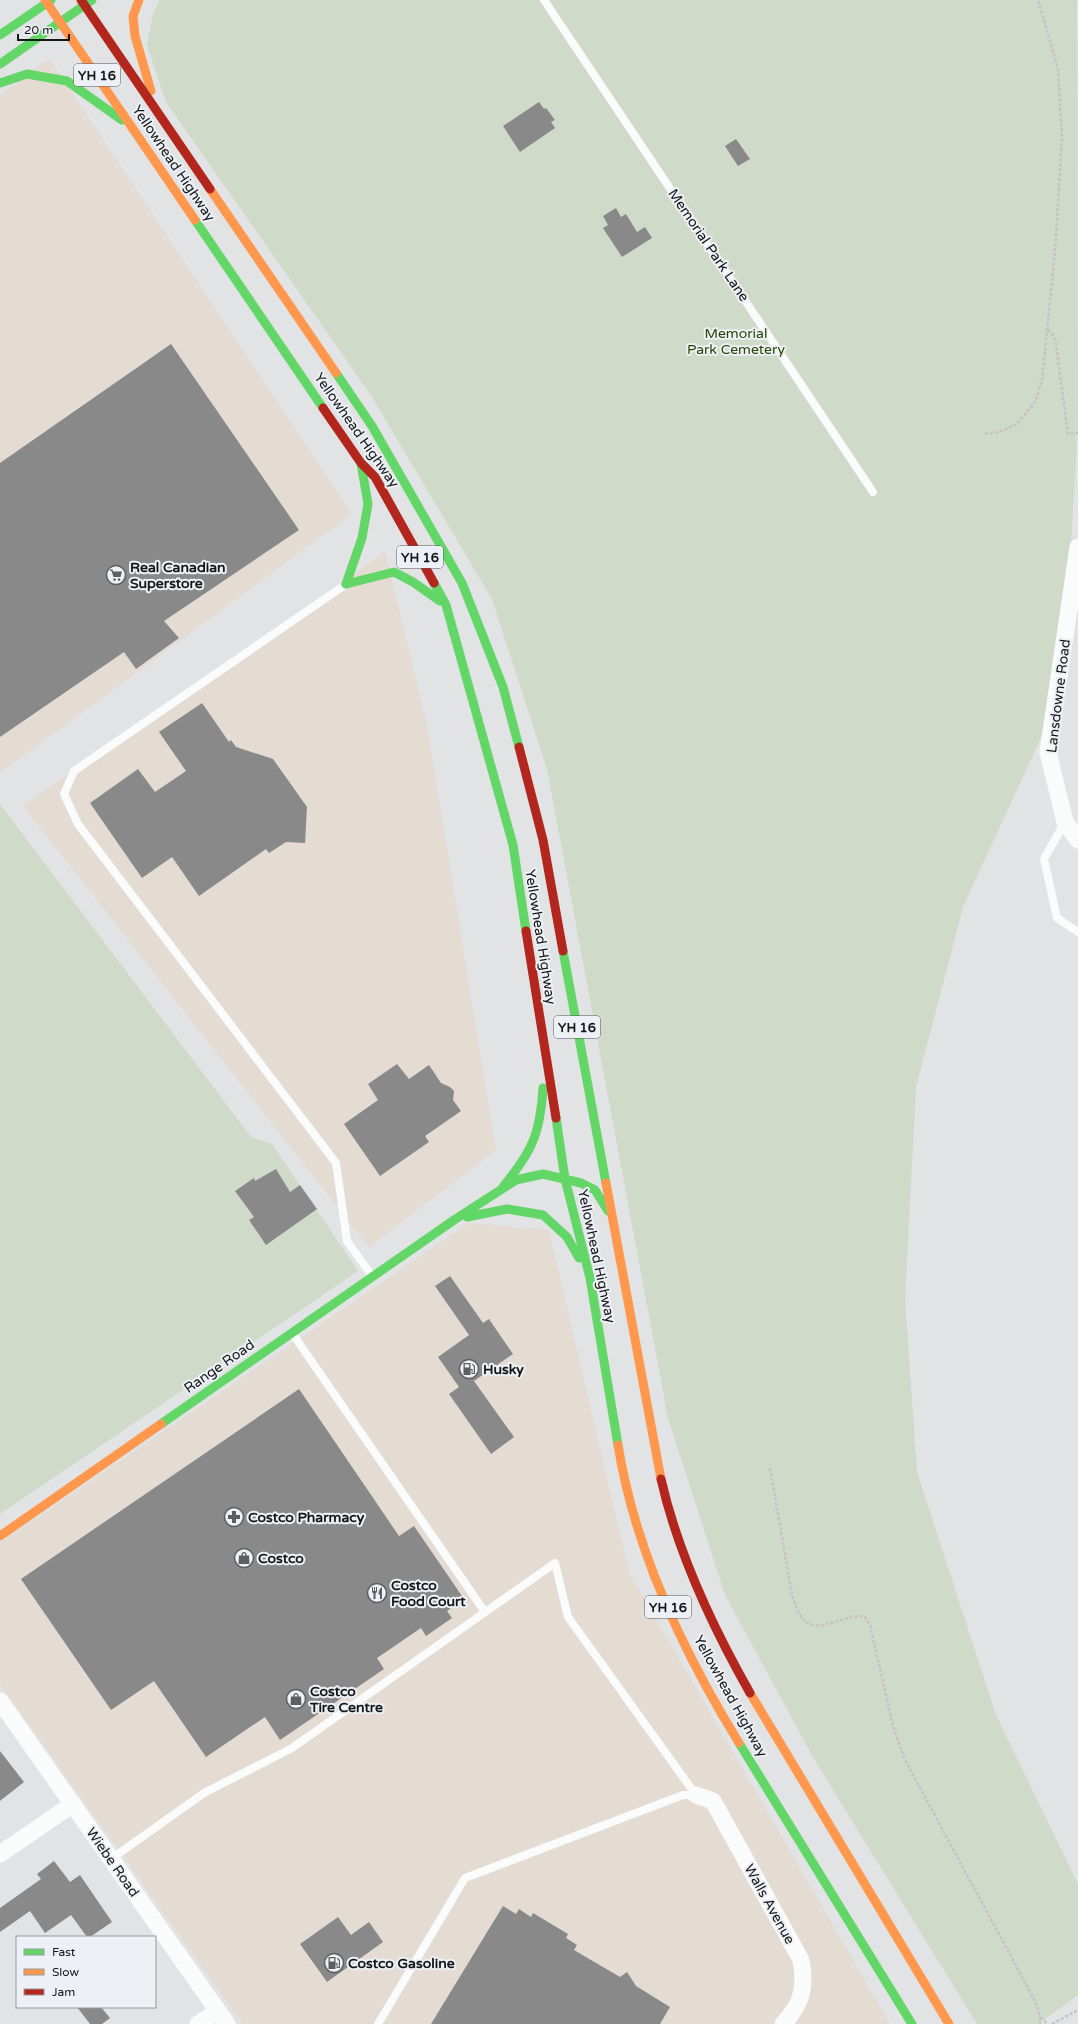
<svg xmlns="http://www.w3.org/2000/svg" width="1078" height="2024" font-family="'Varela Round',sans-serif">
<rect width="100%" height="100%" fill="#e1e3e5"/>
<g fill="#e4dbd3">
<path d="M49 58 352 514 0 773V95Z"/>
<path d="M385 552 427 725 496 1150 369 1247 23 806Z"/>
<path d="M469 1223 549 1230 629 1572 890 2024H243L0 1684V1543Z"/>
</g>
<g fill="#cfdac8">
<path d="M160 0H1077L1078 424 1069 578 1045 729 963 907 916 1087 905 1300 917 1472 996 1715 1078 1884V1995L1038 2024H977L814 1759 725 1595 668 1418 547 769 492 599 372 397 166 102 147 45 153 14Z"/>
<path d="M0 804 251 1137 272 1144 358 1271 0 1514Z"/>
</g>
<g fill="#89898a">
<path d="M539 102 544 109 546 108 555 120 551 122 555 128 520 152 503 126Z"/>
<path d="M736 139 750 159 738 166 725 146Z"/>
<path d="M616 208 621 217 626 214 637 232 645 227 652 238 622 257 603 228 608 225 603 216Z"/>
<path d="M171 344 299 530 164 621 179 638 136 669 124 652 0 737V463Z"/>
<path d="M202 703 229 742 231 740 236 747 273 759 307 807 305 843 286 842 269 853 266 849 199 896 172 857 142 878 90 803 138 769 155 792 186 771 159 732Z"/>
<path d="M397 1064 409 1079 429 1065 441 1083 450 1087 454 1091 453 1100 461 1111 425 1136 429 1142 380 1176 344 1124 378 1100 368 1084Z"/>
<path d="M276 1169 290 1192 300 1185 317 1209 266 1245 249 1220 254 1217 235 1191 254 1178 255 1181Z"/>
<path d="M450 1276 483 1323 489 1319 513 1354 474 1381 514 1437 491 1454 449 1394 459 1387 438 1357 469 1335 435 1286Z"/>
<path d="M299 1389 399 1536 414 1526 464 1599 447 1611 452 1618 426 1636 421 1628 377 1658 384 1669 280 1740 265 1717 206 1757 154 1681 111 1710 21 1579Z"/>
<path d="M0 1751 24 1782 0 1801Z"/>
<path d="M54 1861 70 1882 80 1875 112 1922 90 1937H87L71 1915 45 1933 30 1911 0 1932V1908L41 1879 37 1874Z"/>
<path d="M503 1906 516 1914 519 1909 531 1917 533 1913 568 1934 566 1938 577 1945 574 1950 620 1977 627 1972 636 1986 670 2007 660 2024H431Z"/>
<path d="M338 1917 351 1935 369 1922 383 1942 327 1982 300 1944Z"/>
<path d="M77 2007H101L110 2018 102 2024H90Z"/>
</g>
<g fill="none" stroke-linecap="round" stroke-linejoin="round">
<g stroke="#c3c3c5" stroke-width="2.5" stroke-dasharray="3 2" stroke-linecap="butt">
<path d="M1048 330 1052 333 1056 344 1068 434 1078 433"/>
<path d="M985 434 999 432 1017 424 1035 402 1042 380 1055 252 1062 138 1058 69 1038 0"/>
<path d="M770 1468 792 1595C806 1643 823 1621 859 1616L865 1617 870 1625 893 1726 905 1760 1036 2003 1040 2016V2024"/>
<path d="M1041 2017 1047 2024"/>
<path d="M1052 2024 1078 2010"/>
</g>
<g stroke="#fafbfb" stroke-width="8">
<path d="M544 0 873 492"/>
<path d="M345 585 74 771 64 794 78 824 336 1163 347 1241 372 1276"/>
<path d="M1065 822 1044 859 1057 918 1078 932"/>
<path d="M292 1333 485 1612"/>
<path d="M111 1859 204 1793 292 1748 555 1563 568 1617 696 1795"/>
<path d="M378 2024 465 1878 683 1795H696"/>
</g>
<g stroke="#fafbfb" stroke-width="17">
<path d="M1078 547 1048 752 1065 822 1078 840"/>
<path d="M0 1701 227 2024"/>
<path d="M696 1795 713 1801 801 1960C806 1987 802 2004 783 2024"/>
<path d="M0 1854 73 1804"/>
<path d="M198 2024 218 2011"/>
</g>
<g stroke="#63d668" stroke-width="9">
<path d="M0 35 51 0"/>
<path d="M0 64 92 0"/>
<path d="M0 83 27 74 67 81 122 120"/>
<path d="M195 220 323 408"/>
<path d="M336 373 372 426 462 583 503 687 519 747"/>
<path d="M434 583 446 605 513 845 526 931"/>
<path d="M346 584 362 538 368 504 361 463"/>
<path d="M346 584 394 572 413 582 440 601"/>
<path d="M563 951 606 1183"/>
<path d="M556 1118 565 1179 590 1278 618 1445"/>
<path d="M503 1187C532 1151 540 1135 543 1088"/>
<path d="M467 1217 507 1209 543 1215 567 1237 579 1258"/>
<path d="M454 1220 516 1180 543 1174 581 1183 595 1190 608 1211"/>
<path d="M161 1424 454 1220"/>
<path d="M739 1743 912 2024"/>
</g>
<g stroke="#ff974d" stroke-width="9">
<path d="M45 0 195 220"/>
<path d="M139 0 133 16 135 36 151 91"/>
<path d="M210 189 336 373"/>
<path d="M606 1183 661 1479"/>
<path d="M618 1445C635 1551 683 1652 739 1743"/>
<path d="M0 1536 161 1424"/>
<path d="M750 1693 949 2024"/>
</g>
<g stroke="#b3261e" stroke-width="9">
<path d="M81 0 210 189"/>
<path d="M323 408 361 463 375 477 434 583"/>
<path d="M519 747 543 840 563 951"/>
<path d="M526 931 556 1118"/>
<path d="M661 1479C678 1554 712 1626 750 1693"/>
</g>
</g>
<defs>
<g id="supermarket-ring" transform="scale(1)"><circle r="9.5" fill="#edf0f4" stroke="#5c5e60" stroke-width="1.5"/><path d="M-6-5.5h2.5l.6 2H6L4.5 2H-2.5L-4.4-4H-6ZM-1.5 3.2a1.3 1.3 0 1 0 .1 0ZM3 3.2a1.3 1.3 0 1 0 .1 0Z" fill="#5c5e60"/></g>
<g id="fuel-ring" transform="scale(1)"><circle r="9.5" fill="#edf0f4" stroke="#5c5e60" stroke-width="1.5"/><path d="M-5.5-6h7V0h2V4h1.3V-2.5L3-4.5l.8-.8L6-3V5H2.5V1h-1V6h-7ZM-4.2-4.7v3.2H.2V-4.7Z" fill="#5c5e60"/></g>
<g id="pharmacy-ring" transform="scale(1)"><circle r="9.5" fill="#edf0f4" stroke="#5c5e60" stroke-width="1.5"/><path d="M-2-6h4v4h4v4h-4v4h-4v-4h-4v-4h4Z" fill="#5c5e60"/></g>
<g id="shop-ring" transform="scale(1)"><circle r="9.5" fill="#edf0f4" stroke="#5c5e60" stroke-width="1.5"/><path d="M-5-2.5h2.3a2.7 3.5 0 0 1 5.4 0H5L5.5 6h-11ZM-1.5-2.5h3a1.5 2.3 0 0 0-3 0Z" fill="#5c5e60"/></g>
<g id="restaurant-ring" transform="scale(1)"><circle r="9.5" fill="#edf0f4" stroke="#5c5e60" stroke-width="1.5"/><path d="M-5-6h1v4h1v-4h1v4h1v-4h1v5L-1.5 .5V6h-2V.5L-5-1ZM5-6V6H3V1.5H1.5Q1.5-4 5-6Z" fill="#5c5e60"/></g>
</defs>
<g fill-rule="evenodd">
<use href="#supermarket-ring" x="116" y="575"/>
<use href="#fuel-ring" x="469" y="1369"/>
<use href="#pharmacy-ring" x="234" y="1517"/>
<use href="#shop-ring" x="244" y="1558"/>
<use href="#restaurant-ring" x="377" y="1593"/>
<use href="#shop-ring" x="296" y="1699"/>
<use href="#fuel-ring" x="334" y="1963"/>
</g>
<g text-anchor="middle" stroke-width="4" stroke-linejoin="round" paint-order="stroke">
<g fill="#edf0f4" stroke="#56575a" stroke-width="1">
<rect x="74" y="64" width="46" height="22" rx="3"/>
<rect x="397" y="546" width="46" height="22" rx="3"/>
<rect x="554" y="1016" width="46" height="22" rx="3"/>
<rect x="645" y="1596" width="46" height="22" rx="3"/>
</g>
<g font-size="13" font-weight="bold" fill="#151618">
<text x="97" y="80">YH 16</text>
<text x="420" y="562">YH 16</text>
<text x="577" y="1032">YH 16</text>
<text x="668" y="1612">YH 16</text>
</g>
<g font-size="14" fill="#151618" stroke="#edf0f4">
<text transform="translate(174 163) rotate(56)" y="5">Yellowhead Highway</text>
<text transform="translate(709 245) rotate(56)" y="5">Memorial Park Lane</text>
<text transform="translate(357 430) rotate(55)" y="5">Yellowhead Highway</text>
<text transform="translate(1058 696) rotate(-83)" y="5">Lansdowne Road</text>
<text transform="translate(541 937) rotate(81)" y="5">Yellowhead Highway</text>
<text transform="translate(597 1256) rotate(78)" y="5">Yellowhead Highway</text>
<text transform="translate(219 1366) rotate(-35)" y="5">Range Road</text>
<text transform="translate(731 1696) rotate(61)" y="5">Yellowhead Highway</text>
<text transform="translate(113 1862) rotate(55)" y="5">Wiebe Road</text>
<text transform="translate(770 1904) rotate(61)" y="5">Walls Avenue</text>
</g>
<g font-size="14" fill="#2a4300" stroke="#edf0f4">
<text x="736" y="338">Memorial<tspan x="736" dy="16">Park Cemetery</tspan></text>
</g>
<g font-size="14" font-weight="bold" fill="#151618" stroke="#edf0f4" text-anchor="start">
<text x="130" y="572">Real Canadian<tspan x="130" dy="16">Superstore</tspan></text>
<text x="483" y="1374">Husky</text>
<text x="248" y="1522">Costco Pharmacy</text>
<text x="258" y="1563">Costco</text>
<text x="391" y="1590">Costco<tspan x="391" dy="16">Food Court</tspan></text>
<text x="310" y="1696">Costco<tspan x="310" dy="16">Tire Centre</tspan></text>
<text x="348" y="1968">Costco Gasoline</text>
</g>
</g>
<rect x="16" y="1936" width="140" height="72" fill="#edf0f4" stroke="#97999c"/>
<rect x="24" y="1949" width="20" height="6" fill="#63d668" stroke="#97999c"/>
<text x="52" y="1956" font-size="12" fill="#151618">Fast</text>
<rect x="24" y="1969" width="20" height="6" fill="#ff974d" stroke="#97999c"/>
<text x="52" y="1976" font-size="12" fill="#151618">Slow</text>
<rect x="24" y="1989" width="20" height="6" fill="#b3261e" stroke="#97999c"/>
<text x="52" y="1996" font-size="12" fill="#151618">Jam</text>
<path d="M18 34v6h51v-6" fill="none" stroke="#151618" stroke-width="2"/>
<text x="24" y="34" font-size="12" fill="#151618" stroke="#edf0f4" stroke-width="3" paint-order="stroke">20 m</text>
</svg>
